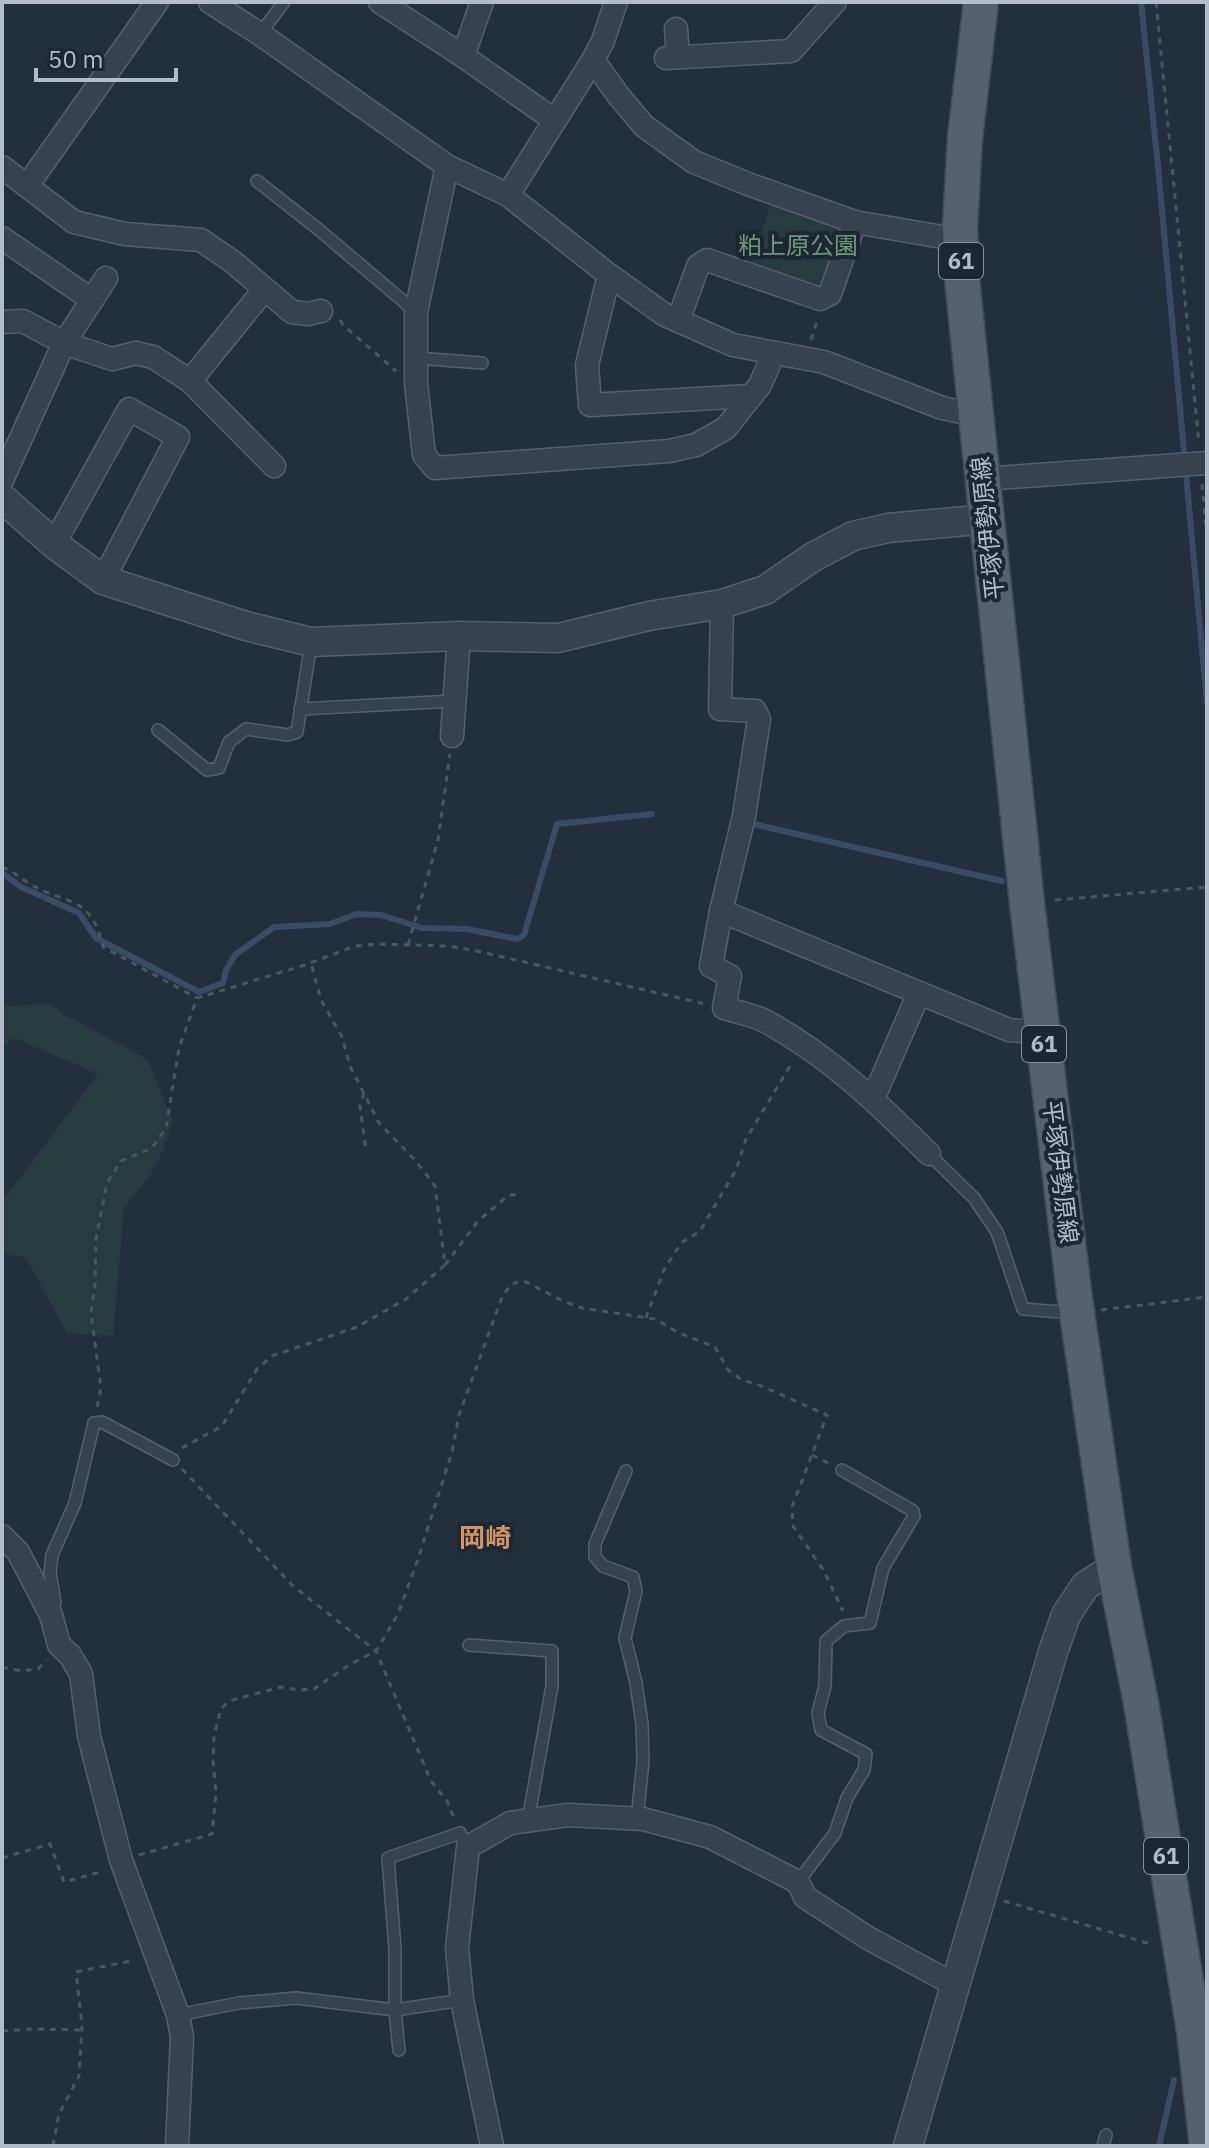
<svg xmlns="http://www.w3.org/2000/svg" width="1209" height="2148" font-family="'IBM Plex Sans','Noto Sans JP',sans-serif">
<rect width="100%" height="100%" fill="#242f3e"/>
<g fill="#263c3f">
<path d="M772 200 840 222 845 231 827 287 817 291 750 268Z"/>
<path d="M50 1004 69 1017 147 1059 173 1121 159 1160 149 1177 124 1207 113 1336 67 1333 26 1258 2 1253V1202L98 1074 14 1038 2 1047V1006Z"/>
</g>
<g fill="none" stroke-linecap="round" stroke-linejoin="round">
<g stroke="#394c67" stroke-width="6">
<path d="M1141 2 1158 166 1207 704"/>
<path d="M748 823 1002 881"/>
<path d="M2 873 21 887 79 913 96 938 199 992 223 983 226 970 235 955 274 927 330 924 356 914 381 915 422 928 467 929 517 939 524 935 557 824 652 814"/>
<path d="M1159 2146 1174 2080"/>
</g>
<g stroke="#565f6c" stroke-width="14">
<g id="service">
<path d="M260 34 284 2"/>
<path d="M257 181 318 229 416 312"/>
<path d="M416 358 482 363"/>
<path d="M300 709 454 701"/>
<path d="M158 730 207 770 219 768 229 742 246 729 288 735 297 732 311 643"/>
<path d="M929 1154 974 1198 997 1232 1023 1309 1073 1313"/>
<path d="M626 1471 595 1544V1557L603 1566 633 1577 636 1591 625 1638 636 1683 642 1724 643 1761 637 1819"/>
<path d="M52 1610 55 1602 50 1573 52 1555 75 1503 94 1423 102 1422 173 1460"/>
<path d="M469 1645 552 1651V1686L528 1821"/>
<path d="M798 1882 835 1833 847 1798 864 1770 866 1754 821 1730 818 1713 825 1686 826 1641 844 1626 870 1623 883 1568 914 1516 913 1511 842 1470"/>
<path d="M178 2015 239 2003 296 1998 395 2010 462 2000"/>
<path d="M399 2050 395 2010V1949L388 1858 460 1833 468 1847"/>
<path d="M1103 2146 1106 2135"/>
</g>
</g>
<g stroke="#565f6c" stroke-width="25">
<g id="minor">
<path d="M210 2 260 34 447 166 508 195 609 275 665 315 733 345 824 362 942 408 976 415"/>
<path d="M380 2 463 56 554 120"/>
<path d="M676 29 678 57"/>
<path d="M463 56 482 2"/>
<path d="M666 58 791 51 835 2"/>
<path d="M593 60 618 95 644 126 694 162 748 184 855 222 960 240"/>
<path d="M447 166 416 312V383L424 455 435 468 669 451 696 445 726 428 760 385 774 353"/>
<path d="M2 167 74 222 125 234 201 240 233 262 292 312 308 314 321 311"/>
<path d="M27 186 157 2"/>
<path d="M508 195 593 60 603 41 616 2"/>
<path d="M2 238 92 300 106 278"/>
<path d="M609 275 587 365 590 405 750 396"/>
<path d="M678 321 698 266 707 260 820 299 830 294 855 222"/>
<path d="M2 322 23 321 64 343 112 359 136 353 153 357 190 381 274 466"/>
<path d="M190 381 264 290"/>
<path d="M983 479 1207 463"/>
<path d="M2 480 64 343 92 300"/>
<path d="M54 544 129 409 178 437 103 580"/>
<path d="M722 604 720 709 755 711 759 719 744 816 721 911 711 966 730 976 724 1008C737 1012 753 1015 765 1021 828 1055 879 1104 929 1154"/>
<path d="M452 736 459 636"/>
<path d="M721 911 1009 1030 1043 1033"/>
<path d="M873 1099 919 993"/>
<path d="M2 1536 18 1552 51 1615 59 1645 70 1655 81 1674 89 1736 121 1860 178 2015 182 2037 177 2146"/>
<path d="M492 2146 462 2000 457 1948 468 1847 510 1823 568 1815 643 1819 710 1837 798 1882 805 1897 868 1938 955 1985"/>
</g>
</g>
<g stroke="#565f6c" stroke-width="31">
<g id="tertiary">
<path d="M2 498 54 544 103 580 246 626 311 642 459 636 558 638 649 616 722 604 765 590 813 557 853 536 888 528 988 519"/>
<path d="M908 2146 1053 1652 1066 1615 1085 1586 1114 1567"/>
</g>
</g>
<g stroke="#414a57" stroke-width="37">
<path id="primary" d="M981 2 965 138 960 226 962 278 976 415 1027 903 1074 1292 1114 1567 1141 1703 1194 2031 1207 2146"/>
</g>
<g stroke="#44595c" stroke-width="3" stroke-dasharray="6 6" stroke-linecap="butt">
<path d="M1156 2 1199 444"/>
<path d="M340 320 343 325 396 371"/>
<path d="M811 340 817 321"/>
<path d="M1202 484 1207 539"/>
<path d="M2 867C13 871 20 878 30 884 69 906 91 895 103 947L197 998"/>
<path d="M1055 900 1207 887"/>
<path d="M408 945 438 840 450 754"/>
<path d="M364 1093 360 1106 366 1151"/>
<path d="M445 1265 478 1221 509 1195 521 1194"/>
<path d="M1101 1310 1207 1297"/>
<path d="M646 1318 664 1270 681 1243 700 1231 736 1170 746 1139 793 1061"/>
<path d="M97 1407 101 1388 91 1313 95 1285 96 1238 107 1183 121 1161 152 1148 166 1128 179 1048 197 998 305 965 355 946 377 944 449 946 477 951 705 1004"/>
<path d="M182 1448 222 1426 257 1369 272 1356 357 1327 406 1299 445 1265 435 1186 415 1160 379 1123 350 1066 342 1037 321 1000 311 963"/>
<path d="M812 1455 828 1463"/>
<path d="M182 1469 293 1586 376 1651 431 1781 447 1801 454 1818"/>
<path d="M2 1667 22 1671 38 1669 46 1660"/>
<path d="M139 1855 212 1834 216 1793 213 1761 214 1736 221 1709 229 1701 281 1687 298 1690 314 1689 349 1665 376 1651 387 1633 398 1614 418 1559 452 1452 459 1415 502 1297 511 1284 524 1281 563 1301 582 1308 655 1319 679 1333 715 1347 728 1370 742 1380 759 1385 827 1415 792 1507 793 1526 824 1571 843 1611"/>
<path d="M2 1858 50 1844 64 1882 104 1871"/>
<path d="M1004 1901 1154 1945"/>
<path d="M2 1919H4"/>
<path d="M2 2031 30 2029 82 2030"/>
<path d="M53 2146 59 2114 79 2076 82 2026 76 1972 135 1960"/>
</g>
<use href="#service" stroke="#38414e" stroke-width="11"/>
<use href="#minor" stroke="#38414e" stroke-width="22"/>
<use href="#tertiary" stroke="#38414e" stroke-width="28"/>
<use href="#primary" stroke="#56606e" stroke-width="34"/>
</g>
<g text-anchor="middle" stroke-width="8" stroke-linejoin="round" paint-order="stroke">
<g fill="#1d2633" stroke="#878f9c" stroke-width="2">
<rect x="939" y="243" width="44" height="36" rx="6"/>
<rect x="1022" y="1026" width="44" height="36" rx="6"/>
<rect x="1144" y="1838" width="44" height="36" rx="6"/>
</g>
<g font-size="22" font-weight="bold" fill="#b4bcc9">
<text x="961" y="269">61</text>
<text x="1044" y="1052">61</text>
<text x="1166" y="1864">61</text>
</g>
<g font-size="24" fill="#6b9a76" stroke="#1d2633">
<text x="798" y="254">粕上原公園</text>
</g>
<g font-size="24" fill="#b4bcc9" stroke="#1d2633">
<text transform="translate(988 528) rotate(-96)" y="8">平塚伊勢原線</text>
<text transform="translate(1060 1172) rotate(83)" y="8">平塚伊勢原線</text>
</g>
<g font-size="26" font-weight="bold" fill="#d59563" stroke="#1d2633">
<text x="485" y="1547">岡崎</text>
</g>
</g>
<rect width="1209" height="2148" fill="none" stroke="#b4bcc9" stroke-width="8"/>
<path d="M36 68v12h140v-12" fill="none" stroke="#b4bcc9" stroke-width="4"/>
<text x="48" y="68" font-size="24" fill="#b4bcc9" stroke="#1d2633" stroke-width="6" paint-order="stroke">50 m</text>
</svg>
